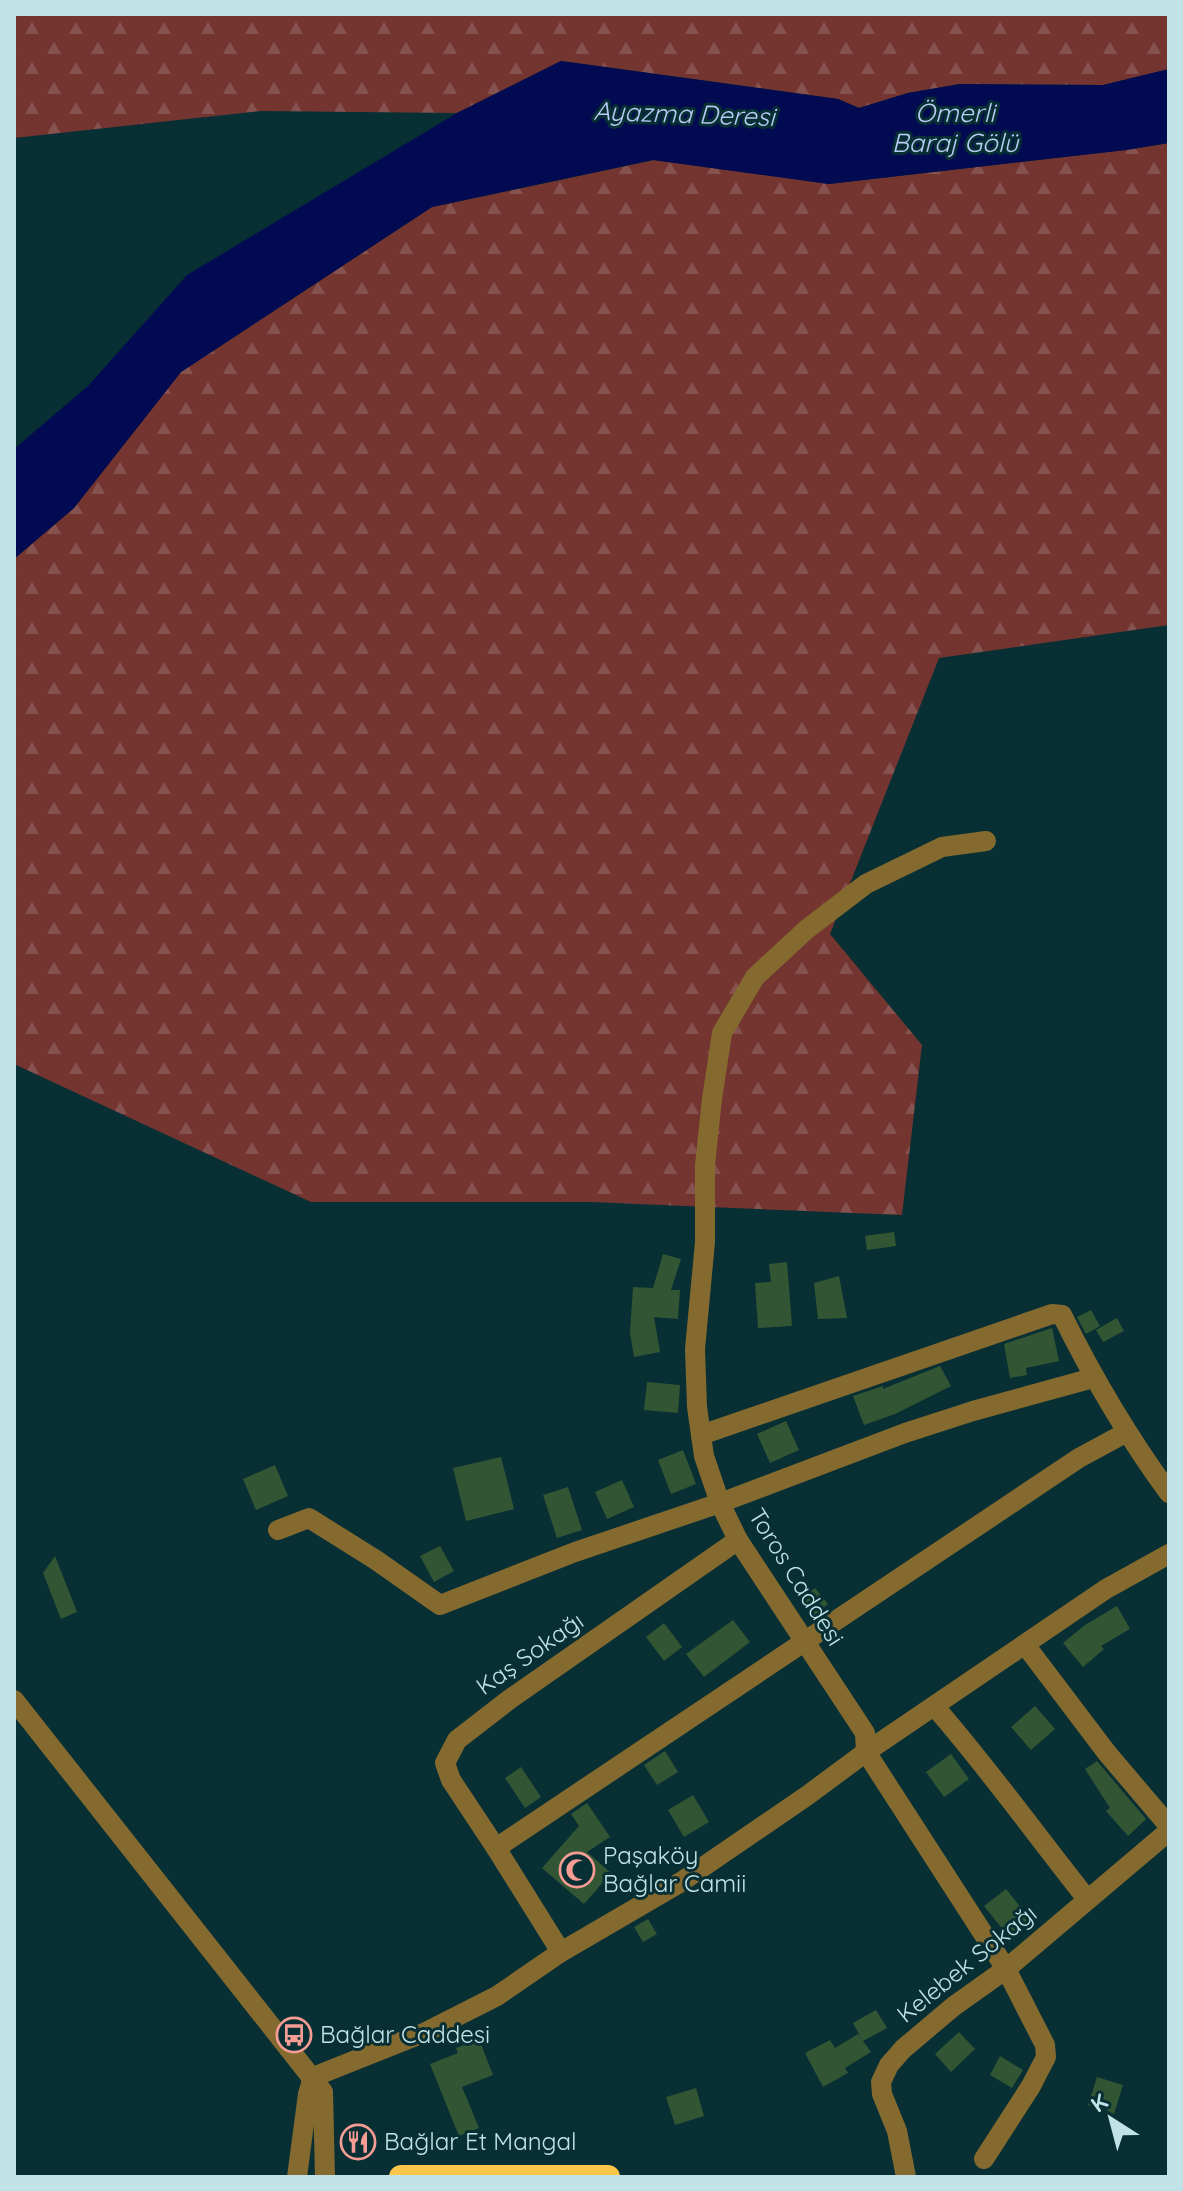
<svg xmlns="http://www.w3.org/2000/svg" width="1183" height="2191" font-family="Quicksand,sans-serif">
<defs>
<pattern id="forest-firs" width="22" height="20" patternUnits="userSpaceOnUse" patternTransform="scale(2)"><rect width="22" height="20" fill="#743531"/><path d="M5 1l3.5 6h-7zM16 11l3.5 6h-7z" fill="#86524f"/></pattern>
</defs>
<rect width="100%" height="100%" fill="#082f33"/>
<g fill="url(#forest-firs)">
<path d="M14 14H1169V69L1103 85 960 84 908 93 859 108 838 99 561 61 457 113 261 111 14 138Z"/>
<path d="M1169 143V625L939 658 830 934 922 1045 902 1215 591 1202H311L14 1064V559L74 508 181 372 432 207 654 160 829 184 1126 150Z"/>
</g>
<path fill="#020a52" d="M561 61 838 99 859 108 908 93 960 84 1103 85 1169 69V143L1126 150 829 184 653 160 432 207 181 372 74 508 14 559V449L88 386 187 275 457 113Z"/>
<g fill="#325634">
<path d="M894 1232 896 1246 867 1250 865 1236Z"/>
<path d="M663 1254 681 1259 671 1290H680L678 1319 654 1317 660 1352 634 1357 630 1333 633 1287 653 1288Z"/>
<path d="M787 1262 792 1326 758 1328 755 1283 771 1282 769 1264Z"/>
<path d="M839 1276 847 1318 818 1319 814 1283Z"/>
<path d="M1091 1310 1100 1326 1086 1334 1077 1317Z"/>
<path d="M1117 1318 1124 1331 1103 1342 1096 1330Z"/>
<path d="M1052 1328 1059 1361 1026 1368 1027 1375 1010 1378 1004 1344Z"/>
<path d="M940 1366 951 1386 895 1414 864 1425 853 1396 883 1386V1389Z"/>
<path d="M647 1382 680 1385 678 1413 644 1410Z"/>
<path d="M786 1421 799 1450 770 1463 757 1434Z"/>
<path d="M683 1450 696 1484 671 1494 658 1460Z"/>
<path d="M501 1457 514 1509 466 1521 453 1468Z"/>
<path d="M275 1465 288 1496 256 1510 243 1479Z"/>
<path d="M622 1480 634 1507 607 1519 595 1492Z"/>
<path d="M568 1487 582 1530 557 1538 543 1495Z"/>
<path d="M440 1546 454 1571 434 1582 420 1556Z"/>
<path d="M55 1556 77 1612 61 1619 43 1573Z"/>
<path d="M815 1588 828 1604 815 1615 802 1598Z"/>
<path d="M1117 1606 1130 1629 1101 1646 1104 1649 1083 1667 1063 1643 1085 1625Z"/>
<path d="M733 1620 750 1642 704 1677 686 1654Z"/>
<path d="M664 1623 682 1647 664 1661 646 1637Z"/>
<path d="M1035 1706 1055 1729 1031 1750 1011 1727Z"/>
<path d="M665 1751 678 1772 657 1785 644 1765Z"/>
<path d="M951 1754 969 1779 944 1797 926 1772Z"/>
<path d="M1097 1761 1146 1819 1128 1836 1106 1811 1110 1808 1085 1769Z"/>
<path d="M521 1767 541 1797 525 1808 505 1778Z"/>
<path d="M693 1795 709 1822 684 1837 668 1810Z"/>
<path d="M587 1803 610 1837 587 1852 611 1873 584 1904 542 1868 579 1826 571 1814Z"/>
<path d="M1006 1889 1030 1919 1008 1936 984 1906Z"/>
<path d="M648 1919 657 1934 643 1942 634 1927Z"/>
<path d="M876 2010 887 2028 863 2041 871 2052 845 2068 848 2073 823 2087 805 2053 830 2040 835 2048 858 2034 862 2040 853 2023Z"/>
<path d="M959 2032 975 2049 951 2072 935 2054Z"/>
<path d="M479 2039 493 2075 462 2087 479 2128 459 2136 430 2064 458 2053 456 2048Z"/>
<path d="M1000 2056 1023 2070 1012 2088 990 2075Z"/>
<path d="M1097 2077 1123 2085 1114 2114 1088 2105Z"/>
<path d="M696 2088 704 2116 675 2125 666 2097Z"/>
</g>
<g fill="none" stroke-linecap="round" stroke-linejoin="round">
<g stroke="#846a2f" stroke-width="20">
<path d="M701 1435 1052 1314 1062 1315C1093 1378 1128 1437 1169 1493"/>
<path d="M278 1530 309 1518 376 1560 440 1605 575 1552 720 1503 905 1433 973 1411 1093 1378"/>
<path d="M1026 1646 1107 1753 1169 1826"/>
<path d="M14 1700 323 2092 325 2177"/>
<path d="M935 1707C989 1769 1036 1835 1087 1899"/>
<path d="M496 1848 451 1780 445 1763 457 1740 510 1699 738 1540"/>
<path d="M561 1952 496 1848 1079 1458 1127 1432"/>
<path d="M984 2159 1031 2086 1046 2057 1045 2045 1006 1969 866 1752 865 1733 738 1540 720 1503 704 1456 697 1407 695 1349 705 1242V1165L712 1099 722 1033 755 977 807 929 866 884 942 847 986 841"/>
<path d="M297 2177 308 2094 313 2077 426 2032 497 1996 561 1952 681 1882 808 1795 866 1752 1106 1589 1169 1554"/>
<path d="M906 2177 897 2131 882 2094 881 2082 889 2065 903 2049 954 2006 1006 1969 1169 1831"/>
</g>
<path stroke="#fbc649" stroke-width="24" d="M401 2177H608"/>
</g>
<defs>
<g id="mosque-ring" transform="scale(1.8)"><circle r="9.5" fill="#082f33" stroke="#f59c94" stroke-width="1.5"/><path d="M3.5-4.9A6 6 0 1 0 3.5 4.9A5 5 0 1 1 3.5-4.9Z" fill="#f59c94"/></g>
<g id="bus-ring" transform="scale(1.8)"><circle r="9.5" fill="#082f33" stroke="#f59c94" stroke-width="1.5"/><path d="M-5-6H5V4H4V6H2V4H-2V6H-4V4H-5ZM-3.5-4V0h7V-4ZM-3.5 1.2v1.5H-2V1.2ZM2 1.2v1.5H3.5V1.2Z" fill="#f59c94"/></g>
<g id="restaurant-ring" transform="scale(1.8)"><circle r="9.5" fill="#082f33" stroke="#f59c94" stroke-width="1.5"/><path d="M-5-6h1v4h1v-4h1v4h1v-4h1v5L-1.5 .5V6h-2V.5L-5-1ZM5-6V6H3V1.5H1.5Q1.5-4 5-6Z" fill="#f59c94"/></g>
</defs>
<g fill-rule="evenodd">
<use href="#mosque-ring" x="577" y="1870"/>
<use href="#bus-ring" x="294" y="2035"/>
<use href="#restaurant-ring" x="358" y="2142"/>
</g>
<g text-anchor="middle" stroke-width="6" stroke-linejoin="round" paint-order="stroke">
<g font-size="24" fill="#c1e2e6" stroke="#082f33">
<text transform="translate(796 1577) rotate(58)" y="8">Toros Caddesi</text>
<text transform="translate(530 1654) rotate(-35)" y="8">Kaş Sokağı</text>
<text transform="translate(967 1964) rotate(-39)" y="8">Kelebek Sokağı</text>
</g>
<g font-size="24" fill="#c1e2e6" stroke="#082f33" text-anchor="start">
<text x="603" y="1864">Paşaköy<tspan x="603" dy="28">Bağlar Camii</tspan></text>
<text x="320" y="2043">Bağlar Caddesi</text>
<text x="384" y="2150">Bağlar Et Mangal</text>
</g>
<g font-size="26" font-style="italic" fill="#b8cbf5" stroke="#082f33">
<text x="955" y="122">Ömerli<tspan x="955" dy="30">Baraj Gölü</tspan></text>
<text transform="translate(684 114) rotate(2)" y="9">Ayazma Deresi</text>
</g>
</g>
<rect width="1183" height="2191" fill="none" stroke="#c1e2e6" stroke-width="32"/>
<g transform="translate(1111 2119) rotate(324)" stroke="#082f33" stroke-width="6" paint-order="stroke">
<path d="M0-6L14 30L0 20L-14 30Z" fill="#c1e2e6"/>
<text y="-12" font-size="22" font-weight="bold" text-anchor="middle" fill="#c1e2e6">K</text>
</g>
</svg>
